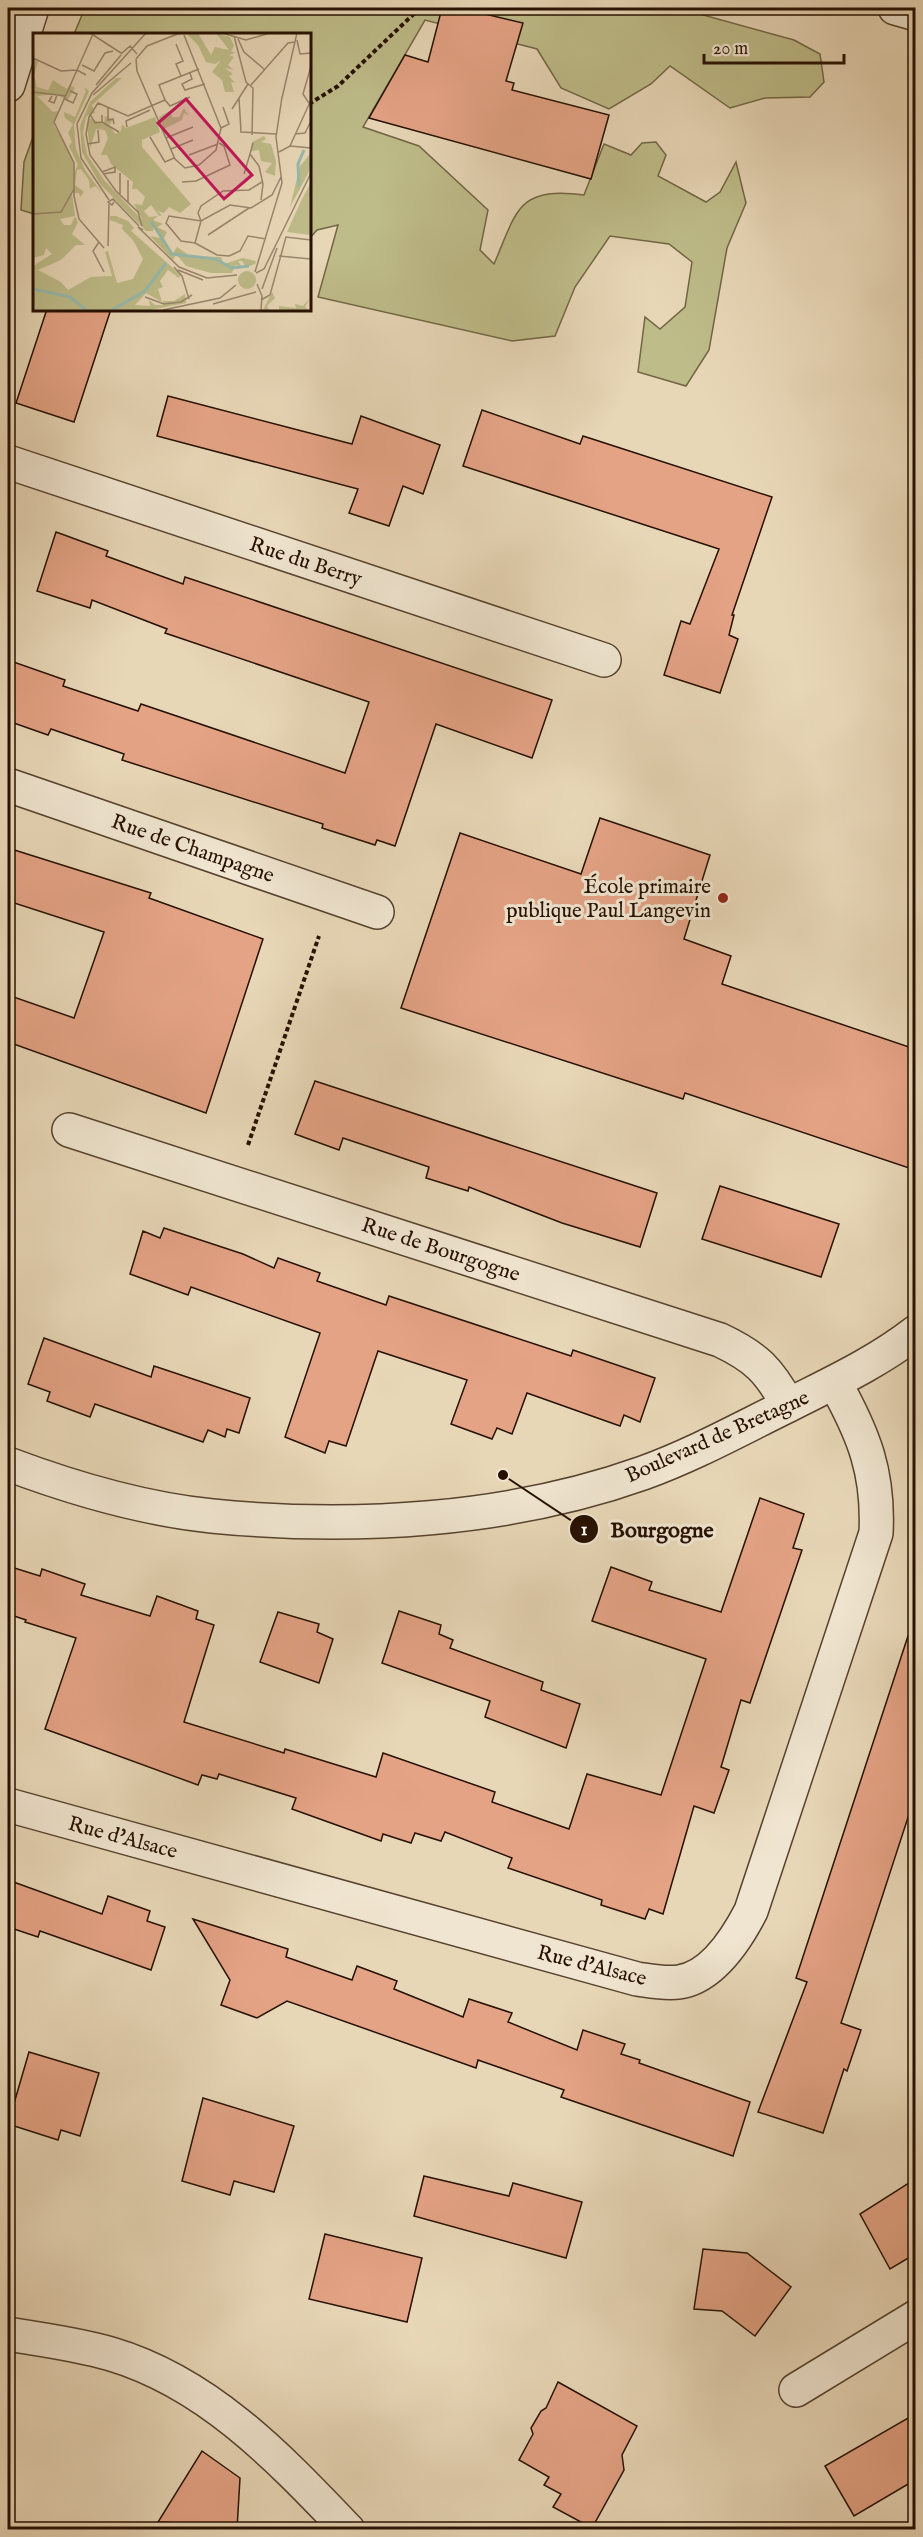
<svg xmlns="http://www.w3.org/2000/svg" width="923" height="2537" font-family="'IM FELL English',serif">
<rect width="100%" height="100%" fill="#e8d7b7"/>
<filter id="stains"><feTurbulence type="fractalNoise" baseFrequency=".00333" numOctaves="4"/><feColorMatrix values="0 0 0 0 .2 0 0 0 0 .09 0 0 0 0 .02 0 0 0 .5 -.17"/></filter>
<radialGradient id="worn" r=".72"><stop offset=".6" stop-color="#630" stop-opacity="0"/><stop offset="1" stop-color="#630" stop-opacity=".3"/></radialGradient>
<g fill="#bebc89" stroke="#726645" stroke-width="1.5">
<path d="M85 8H678L794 40 820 54 824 82 810 97 765 98 730 108 670 66 651 84 609 109 561 88 537 49 425 20 363 127 419 146 488 210 480 250 494 264C517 211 517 186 584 195L604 144 631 155 642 143 656 142 666 155 658 176 706 202 720 192 736 162 746 203 727 248 709 350 686 386 638 372 645 317 660 329 685 307 692 262 669 244 610 236 575 287 555 336 512 341 318 297 338 225 317 230 309 239V34H74Z"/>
<path d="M34 134V214L21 210 24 162Z"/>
</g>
<g fill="#e4a385" stroke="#261001" stroke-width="1.5">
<path d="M442 8H460L523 23 506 81 514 83 512 90 609 115 591 179 369 118 405 55 428 62Z"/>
<path d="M47 309H111L74 422 16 403Z"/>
<path d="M168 396 352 444 361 416 440 445 423 494 403 486 389 526 349 513 358 489 157 436Z"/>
<path d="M482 410 580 444 583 436 772 497 732 615H734L729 635 738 639 720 693 664 675 681 621 690 624 719 549 463 466Z"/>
<path d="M56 532 108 551 106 556 183 584 185 577 552 700 532 758 436 724 395 846 377 840 375 845 322 828 323 824 122 760 124 754 51 729 48 735 8 721V660L65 680 63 686 138 711 141 704 345 773 369 702 165 633 167 629 92 600 90 608 37 591Z"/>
<path d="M600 818 710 855 684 939 731 956 722 984 915 1049V1170L685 1093 683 1099 401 1008 460 833 581 874Z"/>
<path d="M8 848 151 893 149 898 263 939 206 1113 8 1042V995L74 1018 104 932 8 901Z"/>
<path d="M315 1081 657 1193 640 1247 562 1223 469 1187 468 1191 426 1178 429 1167 343 1138 339 1150 295 1134Z"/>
<path d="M720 1186 839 1224 821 1277 702 1239Z"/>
<path d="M164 1228 243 1254 274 1268 278 1258 320 1273 317 1281 386 1305 389 1296 571 1356 573 1350 655 1378 640 1422 624 1415 620 1426 527 1393 512 1434 497 1428 492 1439 451 1424 467 1380 378 1351 346 1446 329 1441 325 1453 285 1437 320 1333 191 1287 188 1295 130 1274 143 1231 160 1238Z"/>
<path d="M44 1338 151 1377 154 1366 250 1398 239 1433 227 1429 225 1437 208 1430 203 1442 95 1404 90 1417 47 1401 50 1392 28 1384Z"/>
<path d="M760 1498 804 1514 793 1548 802 1550 750 1703 741 1700 721 1767 729 1770 714 1813 694 1806 663 1914 649 1909 645 1919 601 1905 602 1900 508 1868 512 1858 445 1832 441 1841 415 1833 411 1843 383 1834 381 1841 292 1809 296 1798 219 1774 217 1779 202 1775 198 1785 45 1729 76 1638 25 1622 26 1620 8 1614V1566L40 1576 42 1569 85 1584 81 1595 150 1616 157 1596 198 1611 196 1619 214 1625 184 1722 284 1753 285 1749 376 1777 383 1753 495 1792 492 1802 569 1829 587 1774 661 1795 706 1659 592 1621 611 1567 652 1582 649 1590 721 1612Z"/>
<path d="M399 1611 441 1625 439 1634 453 1640 450 1648 543 1682 541 1690 580 1704 566 1748 485 1717 490 1701 382 1663Z"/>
<path d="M278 1612 319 1624 317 1632 333 1639 319 1683 260 1662Z"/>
<path d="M908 1636 915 1638V1796L841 2023 861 2030 847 2071 844 2069 823 2133 758 2112 807 1982 796 1978Z"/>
<path d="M8 1880 102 1914 108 1896 150 1911 147 1921 165 1927 151 1970 40 1931 38 1937 8 1927Z"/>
<path d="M193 1919 288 1949 286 1957 352 1980 357 1966 397 1981 394 1989 463 2017 469 1999 512 2013 508 2022 577 2050 583 2030 625 2044 621 2054 640 2060 639 2063 750 2102 733 2156 561 2097 564 2090 478 2060 476 2068 287 2001 257 2018 221 2005 230 1980Z"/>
<path d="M29 2052 99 2073 80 2136 61 2130 58 2140 8 2124Z"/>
<path d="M203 2098 294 2126 274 2192 234 2181 230 2195 182 2181Z"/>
<path d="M424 2176 509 2196 513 2183 582 2202 566 2258 414 2216Z"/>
<path d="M915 2179V2254L890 2269 860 2214Z"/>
<path d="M325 2234 422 2258 407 2322 309 2299Z"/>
<path d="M703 2249 747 2253 791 2287 755 2336 722 2311 694 2309Z"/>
<path d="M558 2382 637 2426 622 2455 624 2470 592 2528 553 2507 561 2494 544 2485 549 2477 519 2460 533 2434 531 2428 541 2411 546 2408Z"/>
<path d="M915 2414V2480L854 2516 825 2466Z"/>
<path d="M202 2451 240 2478 237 2529H181V2523L158 2522Z"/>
</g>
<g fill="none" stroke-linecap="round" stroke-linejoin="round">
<g stroke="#56422e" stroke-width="36">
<g id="minor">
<path d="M895 8 916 14"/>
<path d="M8 85 32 8"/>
<path d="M8 462 604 660"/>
<path d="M8 785 377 912"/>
<path d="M69 1130 720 1340C756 1357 769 1370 788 1405"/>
<path d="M8 1464C72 1488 143 1509 212 1516 354 1530 508 1521 643 1473 693 1455 740 1429 787 1406 832 1383 876 1363 916 1332"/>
<path d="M8 1805 637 1979C651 1981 665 1984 679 1982 713 1977 737 1938 751 1911L876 1533C879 1473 864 1435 835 1383"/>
<path d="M8 2334C43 2340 77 2344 111 2354 209 2383 280 2459 348 2530"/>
<path d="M796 2390 916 2317"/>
</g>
</g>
<g stroke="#261001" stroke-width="4" stroke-dasharray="4.5 3" stroke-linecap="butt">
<path d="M309 104 338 86 420 8"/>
<path d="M248 1145 319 936"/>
</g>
<use href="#minor" stroke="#f0e5d0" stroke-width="33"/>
</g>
<circle fill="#8f2418" stroke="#f0e5d0" stroke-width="2" cx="723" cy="898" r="6"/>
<g text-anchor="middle" stroke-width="6" stroke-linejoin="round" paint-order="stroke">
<g font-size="21" fill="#261001" stroke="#f0e5d0">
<text transform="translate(306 561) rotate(18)" y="7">Rue du Berry</text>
<text transform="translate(193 848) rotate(19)" y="7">Rue de Champagne</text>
<text transform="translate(441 1249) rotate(18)" y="7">Rue de Bourgogne</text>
<text transform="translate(717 1436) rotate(-24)" y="7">Boulevard de Bretagne</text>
<text transform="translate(123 1837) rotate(15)" y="7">Rue d'Alsace</text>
<text transform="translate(592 1965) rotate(14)" y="7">Rue d'Alsace</text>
</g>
<g font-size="21" fill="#261001" stroke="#f0e5d0" text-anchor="end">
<text x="711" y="893">École primaire<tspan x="711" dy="24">publique Paul Langevin</tspan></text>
</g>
</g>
<g transform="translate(33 33)">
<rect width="278" height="278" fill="#e8d7b7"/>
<path d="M165 0 178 22 182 14 196 17 183 0 197 4 201 13 198 18 202 20 196 22 201 24 195 32 201 37 192 35 200 41 196 43 202 50 198 49 201 59H192L189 47 179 39 188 27 182 31 173 29 165 12 154 1ZM0 24 5 29 1 42 4 54 15 57 20 47 34 56 37 52 42 55 34 68 24 61 4 63 20 79 25 78 21 92 38 122 42 138 45 132 36 113 39 109 35 100 40 91 32 85 31 79 42 84 53 58 51 54 56 58 41 92 43 116 52 137 69 160 62 153 57 156 56 147 48 136 44 137 42 152 51 159 47 164 46 160H39L42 183 27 186 31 192H38L42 183 45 189 39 201 52 212H43L28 227 5 237 28 249 35 257 58 244 79 243 72 219 75 218 84 250 100 246 110 226 100 207 89 196 90 192 77 187V183H83L95 188 101 195 98 198 148 242 146 245 135 237 127 248 130 254 125 256 129 269 113 260 102 272 117 273 116 267 122 272H130V268H141L152 261 153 270 117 277H0V233L19 221 13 215 11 222 0 225ZM83 45H89L59 72 62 80 53 83 50 100 54 122 71 147 110 188 101 171 109 172 112 164 104 156H99L100 149 78 131 74 122H68L75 105 72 97 63 96 57 116 54 93 56 85 71 91 72 83 80 87 76 92 82 101 88 98 89 91 93 95 122 84 127 99 109 107V114L158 171 147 180 136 174 131 180 124 178 129 182 126 183 118 172 111 178 116 184 125 183 120 187 130 191 124 194 134 199 131 205 133 213 140 220 144 214 157 223 188 224 191 231 210 225 223 228 222 231 213 234 209 228H205L209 234 202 232 199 240H178L153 233 143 221 140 227 117 203 127 205 121 193 120 198H113L67 151 49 119 47 93 57 69ZM151 70 138 79 139 84H146L151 75 156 83 151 80 149 87 131 96 126 84ZM231 103 233 106 228 109 238 111 243 128 242 143 232 139 239 130 228 128 226 117 218 118 219 109ZM277 121V137L257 174 267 133ZM277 151V202L254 199 268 168ZM205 247a9 9 0 1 1 18 0a9 9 0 1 1-18 0ZM239 259 242 265 234 273 236 277H246V273L263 275 262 271 270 273 277 265 272 274 276 277H230Z" fill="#bebc89"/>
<path fill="none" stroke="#97baad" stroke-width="3" d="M266 153 265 131 271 117M118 188 139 221 182 226 199 235 216 233M0 256 37 264 53 277M79 277 112 258 133 230"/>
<path fill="none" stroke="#9a876e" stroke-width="1.5" d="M57 0 88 20M189 0 213 7 237 0M60 1 21 89 41 130V163L46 186 71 215M201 3 213 49 220 55 219 102M205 6 211 19 231 36M264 7 267 21 278 20M143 11 150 28 143 31 148 43M88 21 97 13 104 21M0 25 28 38 44 37 53 42M103 26 104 38 142 126 152 135 166 132 183 117 188 95 151 2M103 26 114 13 147 0M49 32 61 38 72 20 80 18M278 33 270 61 278 73M157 40 159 46 149 51 152 57 172 51M63 52 88 22M218 52 255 10 262 9M0 59 33 63M60 62 98 30M19 63 16 68 21 70 24 62M206 65 208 99 243 101M249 65 264 0M32 66 40 70 44 61 37 58M132 67 126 52 166 36M75 75V87L80 86 81 91M199 76 215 51M57 81 62 90 69 89V82M69 89 86 99M94 94 93 88 117 77M188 95 196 91 190 74M262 101 272 100 278 88M117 104 132 129 141 125M133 105 160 94M220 110 217 121 226 133 230 151 228 167M54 111 66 109 65 97M257 113 278 67M138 116 160 107M246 119 257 113 278 115M156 122 185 111M69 139 82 134V139L70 141M87 140V162M211 141 217 121M149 149 163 148 197 132 191 113 186 110M229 149 216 157 190 158 168 173 165 180 168 188 162 210 148 208 133 190 136 183 168 188 197 172 218 175 239 162 248 144M76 167 48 125 44 91 59 60 113 0M81 169 79 172 75 169 80 166 106 193M95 169V147M0 181 28 179 41 156M109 193 105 179 83 158 57 122 53 101 56 84 65 70 95 83 132 67 137 73 157 64M110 197 105 194 146 234 174 245 204 242M175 202 216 175M66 209 60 218 71 239M162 210 184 222 196 223 207 218 215 203 233 206M75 213 76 171M246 223 278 226M141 234 149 243 156 266M145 237 170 247M222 239 249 150 243 104 249 64M223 240 231 236 278 140M224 251 229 263 228 277M229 256 244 215M112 264 131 271 148 269 159 262M228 267 237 262 253 204 278 207M180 271 223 259M130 277 187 265 203 252"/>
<path fill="#c2185b" fill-opacity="0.15" stroke="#c2185b" stroke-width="3" d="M153 66 219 142 191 166 125 90Z"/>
<rect width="278" height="278" fill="none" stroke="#261001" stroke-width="3"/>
</g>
<path fill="none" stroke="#261001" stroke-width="2" d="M503 1475L584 1529"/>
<g fill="#261001" stroke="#f0e5d0" stroke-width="2">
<circle cx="503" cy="1475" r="6"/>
<circle cx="584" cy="1529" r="15"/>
</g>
<g font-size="18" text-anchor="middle" font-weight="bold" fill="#fff">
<text x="584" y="1535">1</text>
</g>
<g font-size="22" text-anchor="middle" font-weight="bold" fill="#261001" stroke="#f0e5d0" stroke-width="6" stroke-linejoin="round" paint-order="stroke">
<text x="662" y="1537">Bourgogne</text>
</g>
<rect width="923" height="2537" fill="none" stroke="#e8d7b7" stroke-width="30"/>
<rect x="9" y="9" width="905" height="2519" fill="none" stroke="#261001" stroke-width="3"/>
<rect x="15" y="15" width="893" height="2507" fill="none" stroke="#261001" stroke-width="1.5"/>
<path d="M704 54v9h140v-9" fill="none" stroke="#261001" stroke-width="3"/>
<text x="713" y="54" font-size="18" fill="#261001" stroke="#f0e5d0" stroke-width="4.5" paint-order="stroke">20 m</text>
<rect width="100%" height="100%" filter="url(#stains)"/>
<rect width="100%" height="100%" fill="url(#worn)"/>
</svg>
